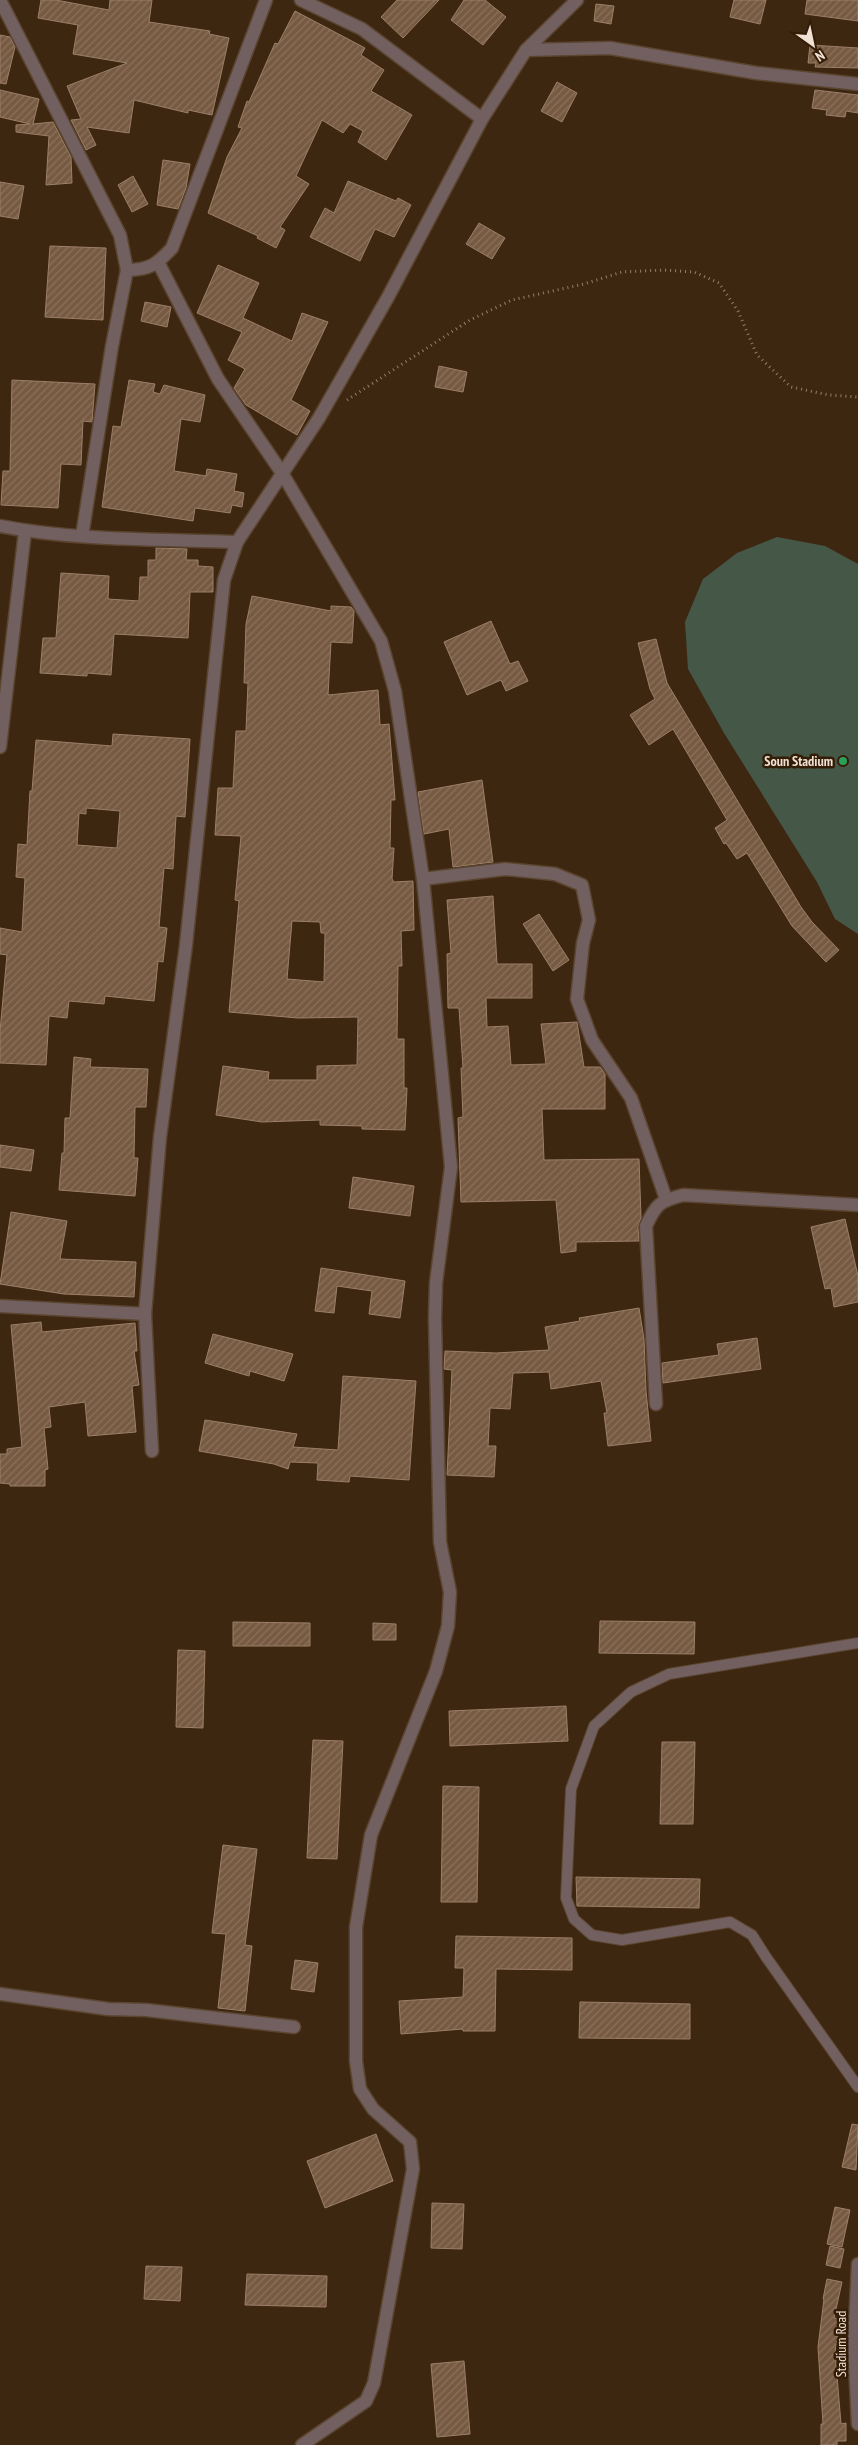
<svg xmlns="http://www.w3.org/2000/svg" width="858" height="2445" font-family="'PT Sans Narrow',sans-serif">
<defs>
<pattern id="building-hatch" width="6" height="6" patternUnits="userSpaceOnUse" patternTransform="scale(1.25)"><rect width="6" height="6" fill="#775a42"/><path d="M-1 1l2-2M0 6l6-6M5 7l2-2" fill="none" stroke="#8b715c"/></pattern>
</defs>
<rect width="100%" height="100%" fill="#3e2711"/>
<path fill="#455848" d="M777 537 825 546 858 564V934L835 919 817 882 724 733 688 669 685 622 703 579 737 553Z"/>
<g fill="url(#building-hatch)" stroke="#9c7f68" fill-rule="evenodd">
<path d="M41 0H56L109 10 110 0H152L149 22 210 31 209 34 229 38 212 115 188 110V113L134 100 129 133 87 127 96 145 86 150 71 120 81 119 67 86 127 63 73 54 78 25 38 18Z"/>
<path d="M397 0H439L403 38 381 17Z"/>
<path d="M464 0H485L506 17 483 45 451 20Z"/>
<path d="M734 0H766L760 24 730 17Z"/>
<path d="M807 0H858V21L805 14Z"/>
<path d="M596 4 614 6 611 24 594 21Z"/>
<path d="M295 11 365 48 361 55 384 70 371 91 412 115 386 160 358 142 363 131 350 124 343 133 322 120 296 176 309 184 280 227 285 230 276 248 257 238 258 236 208 213 227 157 242 128 238 127 247 101 249 102 275 43 278 44Z"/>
<path d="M0 35 10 37 15 47 6 84 0 83Z"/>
<path d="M810 45 858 48V68L815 67 816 63H808Z"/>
<path d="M557 82 577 93 562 122 541 111Z"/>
<path d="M0 90 39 99 33 124 53 122 71 157 72 183 46 185 49 136 16 132V125L30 124 0 117Z"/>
<path d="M815 90 858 95V113L846 111 845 117 826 115 827 110 812 108Z"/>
<path d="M163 160 190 164 186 188 178 209 157 205Z"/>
<path d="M133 176 148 204 132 212 118 185Z"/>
<path d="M348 181 396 201 398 198 411 205 394 237 375 229 360 261 310 237 325 208 334 213Z"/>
<path d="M0 182 24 186 18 219 0 216Z"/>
<path d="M479 223 505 238 492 259 466 244Z"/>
<path d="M50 246 106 248 103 320 45 317Z"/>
<path d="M218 265 259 283 243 318 292 341 302 313 328 322 291 400 310 411 297 435 246 405 234 388 245 369 228 360 242 332 197 313Z"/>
<path d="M145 302 171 307 167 327 141 321Z"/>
<path d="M439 366 467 372 463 392 435 387Z"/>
<path d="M12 380 95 384 92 422 83 421 81 465 61 464 58 508 1 505 3 471H10Z"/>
<path d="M129 380 155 384 153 392 160 394 164 385 205 395 200 422 181 419 174 471 206 476 207 469 237 474 234 491 244 493 242 507 232 505 230 513 195 508 193 521 102 507 113 426 121 427Z"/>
<path d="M156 548 187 549 186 560H198V566L213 567V592H190L188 638 114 634 111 675 87 673V676L40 673 43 638H56L61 573 109 576 108 599 139 601 140 577H148V560H156Z"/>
<path d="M252 596 331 611V606L351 607 354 611 352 643 331 642 328 695 378 690 380 725 389 724 395 800H391L390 848H394L392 879 394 882 413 881 414 930 401 931 402 966H398L397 1039H404V1088H407L405 1130 362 1129V1126L320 1125V1120L262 1122 216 1115 223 1066 269 1072 268 1080H317V1066L357 1065 358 1017 298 1018 229 1012 239 901 235 900 241 836 215 835 218 788H233L236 731H246L248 683H244L246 624ZM292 921 320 922 321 933H325L324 982 287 979Z"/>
<path d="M491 621 510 664 518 661 528 681 506 691 501 680 467 695 444 642Z"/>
<path d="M656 639 667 683 801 907 812 922 839 950 826 962 792 926 747 853 737 859 726 843 724 844 715 828 727 820 673 729 649 745 630 715 655 699 650 689 638 643Z"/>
<path d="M113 734 190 739 185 817 176 816 173 869 164 868 159 927 167 928 163 962 158 961 154 1001 105 996 104 1004 69 1001 67 1018 49 1016 46 1065 0 1063V1031L7 955 0 954V928L22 932 25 878 16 877 18 844 27 845 30 791H32L36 740 112 746ZM86 808 120 811 117 848 77 845 79 813 86 814Z"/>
<path d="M482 780 493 862 453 867 449 829 424 834 418 792Z"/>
<path d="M493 896 497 964H532V998H486L487 1027 508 1026 511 1065 546 1064 541 1024 577 1022 584 1067H600L605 1074V1109H542L544 1160 639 1159 641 1218 638 1226 639 1241 576 1242V1251L561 1253 556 1200 461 1202 458 1118 463 1117 461 1068H463L459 1008H448L447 954 451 953 447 900Z"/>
<path d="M539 914 569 960 553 971 523 924Z"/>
<path d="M74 1057 91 1059 90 1067 148 1069 146 1107H135L134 1158H138L135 1196 59 1190 62 1153H64L65 1118H70Z"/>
<path d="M0 1145 34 1150 31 1171 0 1167Z"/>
<path d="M353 1177 414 1186 410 1216 349 1208Z"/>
<path d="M11 1212 67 1221 60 1259 136 1262 134 1297 64 1294 0 1284Z"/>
<path d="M845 1219 858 1276V1302L834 1307 831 1288 825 1289 811 1227Z"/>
<path d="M321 1268 405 1281 400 1318 369 1314 372 1291 337 1286 334 1313 315 1311Z"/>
<path d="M639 1308 644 1339 646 1391 651 1441 608 1446 604 1413H607L601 1381 551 1389 549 1372 513 1373 510 1409 490 1408 488 1446H496L494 1477 447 1475 452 1370 444 1369 445 1351 496 1353 549 1350 545 1327 580 1321 579 1318Z"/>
<path d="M41 1322 42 1332 135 1323 137 1351H134L139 1385 132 1386 136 1432 88 1436 85 1402 49 1407 51 1427 44 1428 48 1469 45 1470V1486H10V1484L0 1483V1454H7V1449L22 1447 11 1325Z"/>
<path d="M213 1334 293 1354 284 1381 250 1371 249 1376 205 1363Z"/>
<path d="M757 1338 761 1369 663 1383 662 1363 719 1355 717 1344Z"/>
<path d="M343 1376 416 1381 409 1480 350 1476 349 1482 317 1480 318 1463 290 1462 288 1469 274 1464 199 1451 205 1420 297 1434 293 1447 338 1450Z"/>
<path d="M600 1621 695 1622 694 1654 599 1653Z"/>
<path d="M233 1622 310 1623V1646H233Z"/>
<path d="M373 1623 396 1624V1640H373Z"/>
<path d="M178 1650 205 1651 203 1728 176 1727Z"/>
<path d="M566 1706 568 1741 450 1746 449 1711Z"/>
<path d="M313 1740 343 1741 337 1859 307 1858Z"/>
<path d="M662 1742H695L693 1824H660Z"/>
<path d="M443 1786 479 1787 477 1902H441Z"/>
<path d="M223 1845 257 1849 245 1945 252 1946 245 2011 218 2008 226 1934 212 1933Z"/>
<path d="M576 1877 700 1879 699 1908 577 1906Z"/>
<path d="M456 1936 572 1938V1970L496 1969 495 2031H463V2029L401 2034 399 2001 463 1997 464 1968H455Z"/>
<path d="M295 1960 318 1963 314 1992 291 1989Z"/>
<path d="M580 2002 690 2004V2039L579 2038Z"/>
<path d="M852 2124 858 2125 856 2170 842 2167Z"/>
<path d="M376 2134 393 2181 325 2208 307 2161Z"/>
<path d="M432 2203 464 2204 462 2249 431 2248Z"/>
<path d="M835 2207 850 2210 842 2247 827 2244Z"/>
<path d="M830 2246 844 2249 840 2268 826 2265Z"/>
<path d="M146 2266 182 2267 180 2301 144 2299Z"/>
<path d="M247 2274 327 2276 326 2307 245 2305Z"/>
<path d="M827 2279 842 2282 834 2318 840 2319 835 2352 841 2424 846 2423V2441H837V2445H821V2424H823L818 2347 824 2299H823Z"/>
<path d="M464 2361 470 2434 437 2437 431 2364Z"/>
</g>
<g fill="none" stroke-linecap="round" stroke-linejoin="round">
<g stroke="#5b4530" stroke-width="12">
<path id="lane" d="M858 1643 669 1674 631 1692 594 1726 571 1789 566 1898 574 1919 592 1935 622 1940 730 1922 752 1935 766 1957 858 2087"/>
</g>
<g stroke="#5b4530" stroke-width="15">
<g id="street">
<path d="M0 0 120 235 127 270 112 346 82 536"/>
<path d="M301 0 362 29 482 119"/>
<path d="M526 50 610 48 756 73 858 84"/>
<path d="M158 262 218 379 282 473 381 641 395 691 423 879 451 1167 436 1283 435 1318 440 1542 450 1592 448 1626 436 1671 371 1835 356 1927V2061L360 2089 373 2109 410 2142 413 2169 374 2383 366 2401 302 2445"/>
<path d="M127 270C150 270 157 264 172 248L266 0"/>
<path d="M0 526C77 541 159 539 237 542"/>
<path d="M0 747 25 531"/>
<path d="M423 879 505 869 555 874 582 885 589 920 583 943 577 999 592 1040 631 1098 666 1199"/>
<path d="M0 1306 145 1314"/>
<path d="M656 1404 646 1226C656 1204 660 1201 683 1195L858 1205"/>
<path d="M152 1451 145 1314 160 1137 186 945 224 580 237 542 319 418 388 297 482 119 526 50 577 0"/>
<path d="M0 1994 108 2009 146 2010 294 2027"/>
<path d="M858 2264 854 2345 858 2424"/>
</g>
</g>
<path stroke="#937f6e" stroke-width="3" stroke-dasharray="1 4" stroke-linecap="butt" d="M347 400 470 320 512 300 584 284 622 272 664 270 694 272 719 283 738 311 757 355 791 387 829 395 858 397"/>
<use href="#lane" stroke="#71605f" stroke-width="10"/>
<use href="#street" stroke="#71605f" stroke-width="12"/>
</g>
<circle fill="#2e9e5b" stroke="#341d07" stroke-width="2" cx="843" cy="761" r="5"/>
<g text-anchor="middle" stroke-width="5" stroke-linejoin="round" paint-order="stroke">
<g font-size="14" font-weight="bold" fill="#f1e1d4" stroke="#341d07" text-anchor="end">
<text x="833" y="766">Soun Stadium</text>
</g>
<g font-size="14" fill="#f1e1d4" stroke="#341d07">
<text transform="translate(841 2344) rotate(-90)" y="5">Stadium Road</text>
</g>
</g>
<g transform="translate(813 45) rotate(147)" stroke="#341d07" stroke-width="4" paint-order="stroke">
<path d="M0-4L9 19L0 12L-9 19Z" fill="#f1e1d4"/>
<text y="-8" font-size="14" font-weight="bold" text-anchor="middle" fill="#f1e1d4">N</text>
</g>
</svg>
